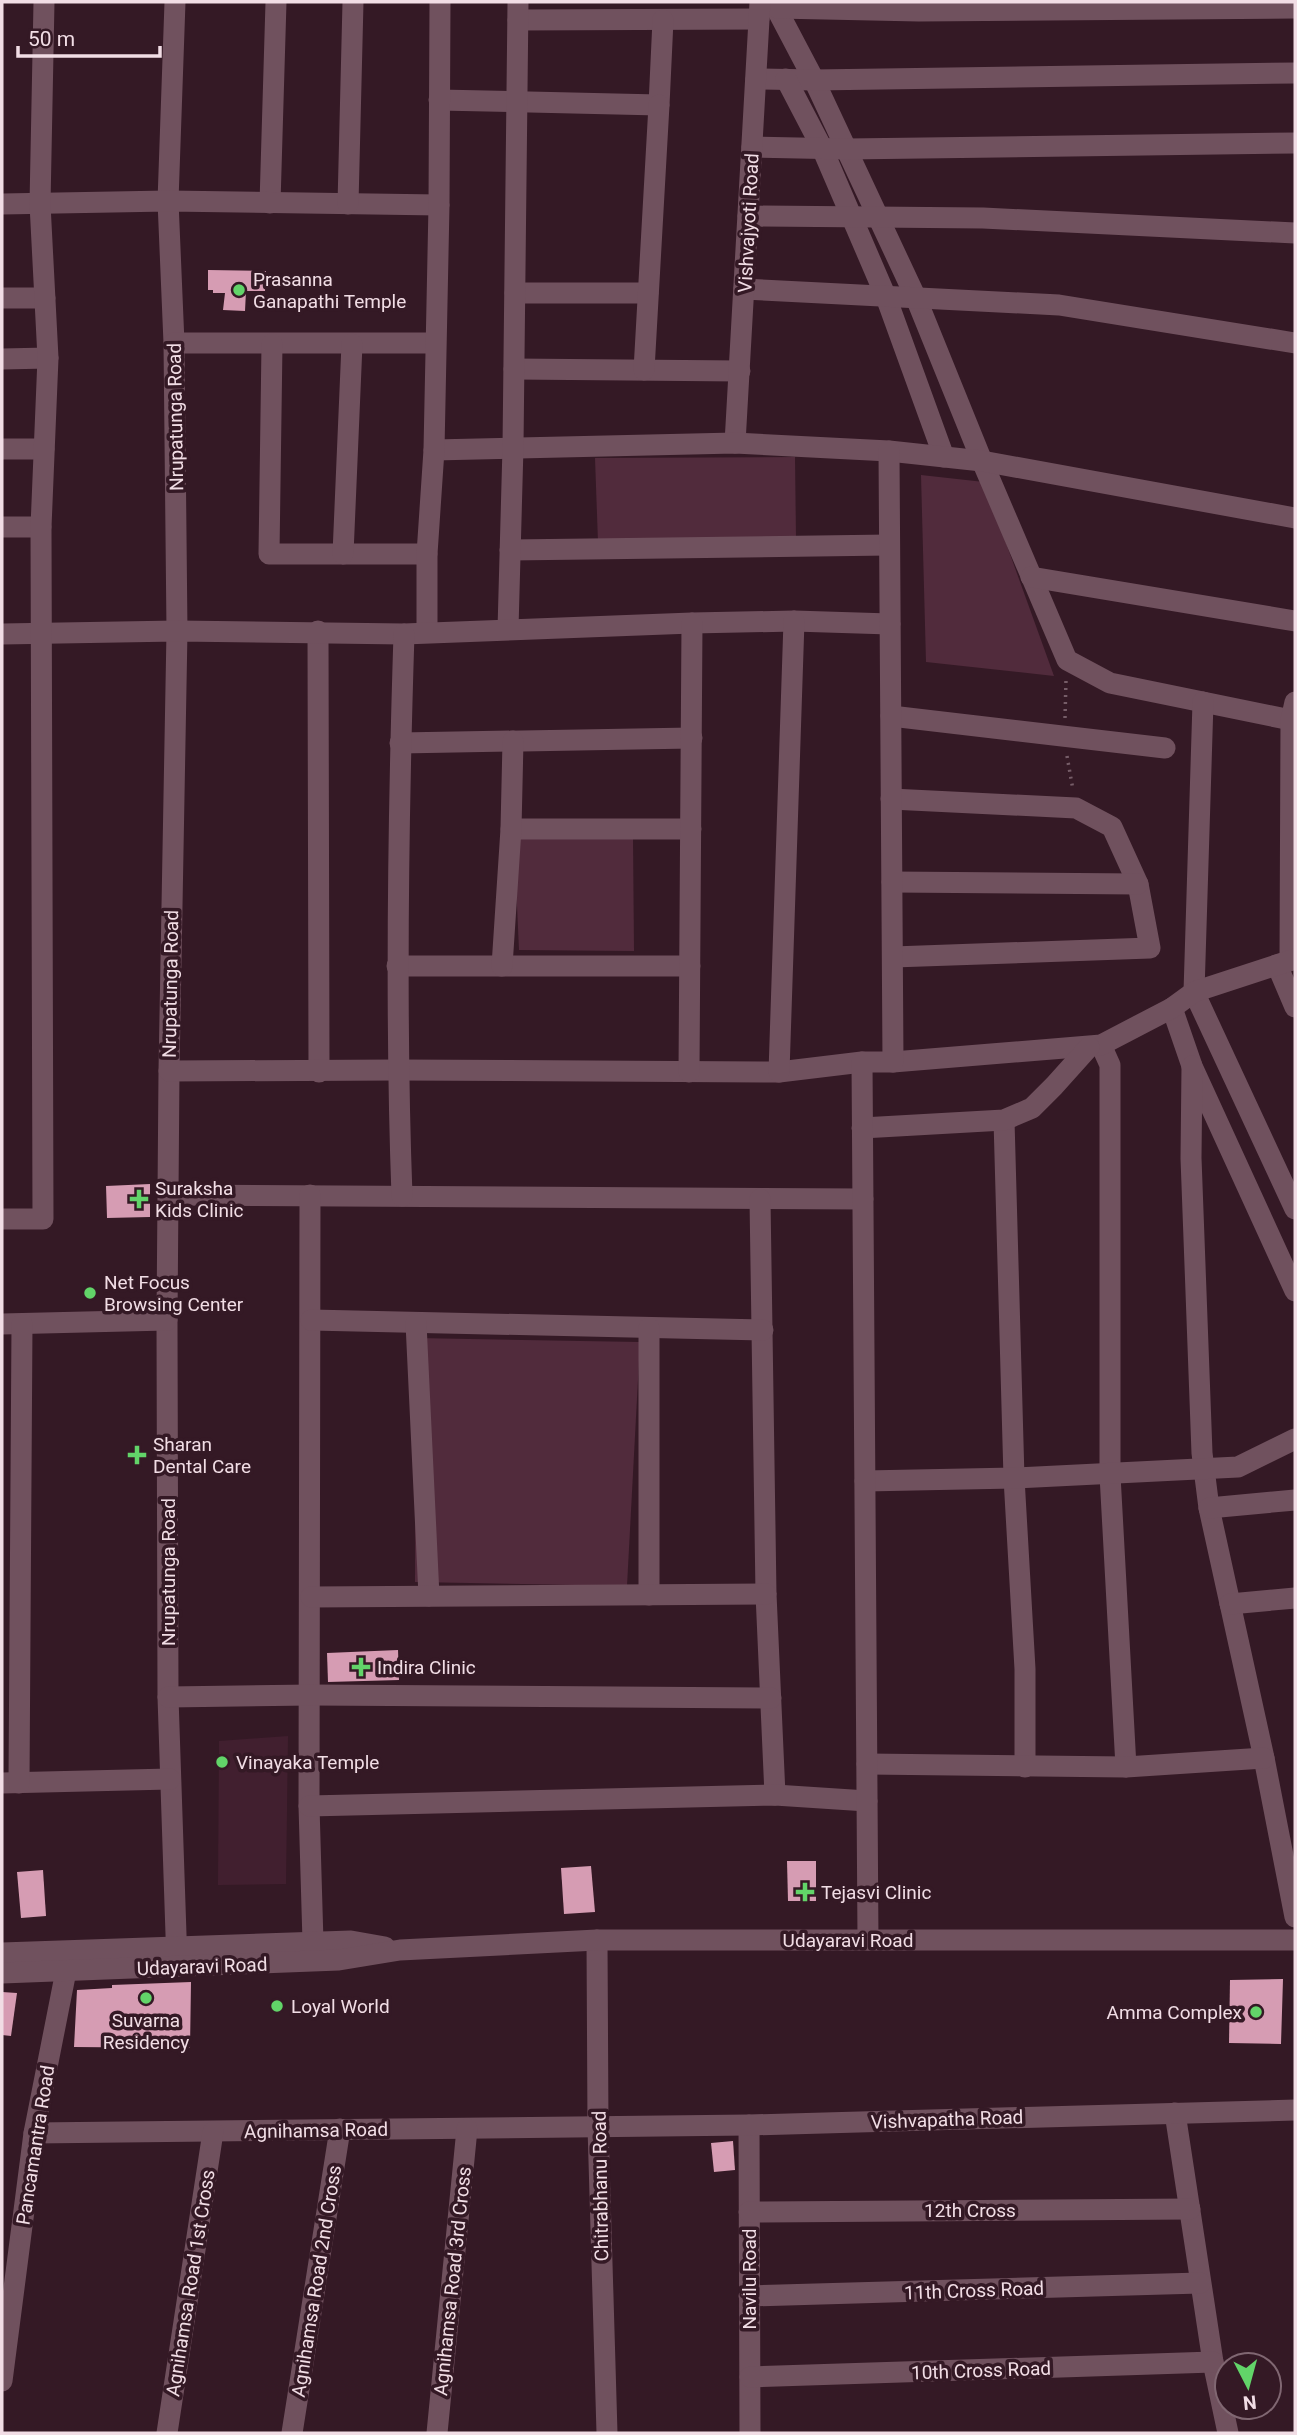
<svg xmlns="http://www.w3.org/2000/svg" width="1297" height="2435" font-family="Roboto,sans-serif">
<rect width="100%" height="100%" fill="#341925"/>
<path fill="#411f2f" d="M288 1736 286 1884 218 1885 219 1741Z"/>
<g fill="#512b3c">
<path d="M795 457 796 538 598 542 595 458Z"/>
<path d="M921 475 984 482 1054 676 926 662Z"/>
<path d="M633 838 634 951 519 950 514 839Z"/>
<path d="M416 1338 640 1342 627 1586 415 1582Z"/>
</g>
<g fill="#d69cb3">
<path d="M208 270 266 271 265 291H246L245 311 223 310 225 293H213V290H208Z"/>
<path d="M150 1184V1217L107 1218 106 1186Z"/>
<path d="M398 1650 399 1680 328 1682 327 1653Z"/>
<path d="M787 1861H816V1901H788Z"/>
<path d="M591 1866 595 1912 564 1914 561 1868Z"/>
<path d="M43 1870 46 1916 21 1918 17 1872Z"/>
<path d="M1283 1979 1281 2044 1229 2043 1230 1980Z"/>
<path d="M191 1982 190 2048 74 2047 77 1990 112 1988V1985Z"/>
<path d="M2 1992 17 1993 11 2036 2 2035Z"/>
<path d="M733 2141 735 2170 714 2172 711 2143Z"/>
</g>
<g fill="none" stroke-linecap="round" stroke-linejoin="round">
<g stroke="#765d68" stroke-width="3.5" stroke-dasharray="2 5" stroke-linecap="butt">
<path d="M1065 718 1066 680"/>
<path d="M1067 756 1073 790"/>
</g>
<g stroke="#70515e" stroke-width="21">
<path d="M175 2 168 201 174 343 177 631 169 1071 167 1320 168 1697 177 1964"/>
<path d="M773 2 814 80 916 298 982 461 1067 660 1110 683 1291 720"/>
<path d="M777 8 919 11 1295 8"/>
<path d="M518 20 759 19"/>
<path d="M756 79 814 80 1295 73"/>
<path d="M786 79 822 148 886 297 944 457"/>
<path d="M439 100 659 105 663 20"/>
<path d="M752 147 847 149 1295 143"/>
<path d="M270 203 276 2"/>
<path d="M2 204 168 201 439 205"/>
<path d="M348 204 353 2"/>
<path d="M748 216 983 218 1295 233"/>
<path d="M744 289 1059 305 1295 343"/>
<path d="M515 293H648"/>
<path d="M2 298H45"/>
<path d="M174 343H435"/>
<path d="M272 344 269 554H427"/>
<path d="M2 359 48 358"/>
<path d="M514 369 740 371"/>
<path d="M644 370 659 105"/>
<path d="M735 443 760 2"/>
<path d="M2 449H44"/>
<path d="M434 450 735 443 889 451 982 461 1295 518"/>
<path d="M2 527H41"/>
<path d="M510 550 889 545"/>
<path d="M343 554 352 344"/>
<path d="M1031 577 1295 621"/>
<path d="M508 629 513 447 518 2"/>
<path d="M318 631 319 1072"/>
<path d="M427 632V554L434 450 439 205 440 2"/>
<path d="M2 634 177 631 404 634 692 623 794 621 890 624"/>
<path d="M1203 702 1194 992 1295 1209"/>
<path d="M891 716 1165 748"/>
<path d="M400 743 692 738"/>
<path d="M891 799 1076 808 1112 827 1138 884 1150 948 893 957"/>
<path d="M511 829H691"/>
<path d="M892 882 1138 884"/>
<path d="M1290 960 1291 720 1295 702"/>
<path d="M1277 965 1295 1007"/>
<path d="M397 966H690"/>
<path d="M502 966 511 829 513 741"/>
<path d="M1172 1008 1192 1066 1295 1291"/>
<path d="M1101 1045 1110 1065V1475L1126 1767"/>
<path d="M893 1062 1101 1045 1172 1008 1194 992 1295 959"/>
<path d="M1192 1066 1191 1158 1202 1453 1209 1508 1264 1758 1295 1917"/>
<path d="M169 1071 398 1070 779 1072 862 1062"/>
<path d="M689 1072 692 623"/>
<path d="M779 1072 794 621"/>
<path d="M1004 1120 1014 1478 1025 1669V1767"/>
<path d="M862 1128 1004 1120 1032 1108 1054 1086 1089 1047"/>
<path d="M169 1195 863 1199"/>
<path d="M310 1195 309 1806 313 1942"/>
<path d="M402 1196C395 1009 398 822 404 634"/>
<path d="M760 1199 766 1594 775 1795"/>
<path d="M2 1219H43L41 527 48 358 40 204 44 2"/>
<path d="M311 1320 763 1330"/>
<path d="M416 1323 429 1596"/>
<path d="M2 1324 167 1320"/>
<path d="M865 1481 1014 1478 1238 1467 1295 1439"/>
<path d="M1209 1508 1295 1500"/>
<path d="M649 1595V1328"/>
<path d="M311 1597 766 1594"/>
<path d="M1230 1604 1295 1598"/>
<path d="M168 1697 311 1695 771 1698"/>
<path d="M867 1764 1126 1767 1264 1758"/>
<path d="M2 1783 170 1779"/>
<path d="M19 1783 22 1324"/>
<path d="M309 1806 775 1795 867 1801"/>
<path d="M597 1940 598 2127 607 2433"/>
<path d="M868 1940 862 1062H893L889 451"/>
<path d="M1175 2113 1213 2362 1228 2433"/>
<path d="M749 2125 750 2433"/>
<path d="M34 2133 749 2125 1295 2110"/>
<path d="M749 2212 1190 2209"/>
<path d="M749 2296 1200 2283"/>
<path d="M750 2377 1213 2362"/>
<path d="M2 2381 34 2133 66 1971V1954"/>
<path d="M167 2433 213 2132"/>
<path d="M292 2433 340 2129"/>
<path d="M437 2433 467 2129"/>
</g>
<g stroke="#70515e" stroke-width="21">
<path d="M2 1953 351 1941 385 1947"/>
<path d="M2 1973 339 1960 400 1950 597 1940H1295"/>
</g>
</g>
<g fill="#62d469" stroke="#341925" stroke-width="2.5">
<circle cx="239" cy="290" r="7"/>
<path d="M135.5 1188.5h7v7h7v7h-7v7h-7v-7h-7v-7h7z"/>
<circle cx="90" cy="1293" r="7"/>
<path d="M133.5 1444.5h7v7h7v7h-7v7h-7v-7h-7v-7h7z"/>
<path d="M357.5 1656.5h7v7h7v7h-7v7h-7v-7h-7v-7h7z"/>
<circle cx="222" cy="1762" r="7"/>
<path d="M801.5 1881.5h7v7h7v7h-7v7h-7v-7h-7v-7h7z"/>
<circle cx="146" cy="1998" r="7"/>
<circle cx="277" cy="2006" r="7"/>
<circle cx="1256" cy="2012" r="7"/>
</g>
<g text-anchor="middle" stroke-width="7" stroke-linejoin="round" paint-order="stroke">
<g font-size="19" fill="#f1dde5" stroke="#341925">
<text transform="translate(748 223) rotate(-87)" y="7">Vishvajyoti Road</text>
<text transform="translate(175 417) rotate(-91)" y="7">Nrupatunga Road</text>
<text transform="translate(170 984) rotate(-89)" y="7">Nrupatunga Road</text>
<text transform="translate(168 1572) rotate(-90)" y="7">Nrupatunga Road</text>
<text x="848" y="1947">Udayaravi Road</text>
<text transform="translate(202 1966) rotate(-2)" y="7">Udayaravi Road</text>
<text transform="translate(947 2119) rotate(-2)" y="7">Vishvapatha Road</text>
<text transform="translate(316 2130) rotate(-1)" y="7">Agnihamsa Road</text>
<text transform="translate(35 2145) rotate(-81)" y="7">Pancamantra Road</text>
<text transform="translate(600 2186) rotate(-91)" y="7">Chitrabhanu Road</text>
<text x="970" y="2217">12th Cross</text>
<text transform="translate(749 2279) rotate(-90)" y="7">Navilu Road</text>
<text transform="translate(316 2281) rotate(-81)" y="7">Agnihamsa Road 2nd Cross</text>
<text transform="translate(452 2281) rotate(-84)" y="7">Agnihamsa Road 3rd Cross</text>
<text transform="translate(190 2283) rotate(-81)" y="7">Agnihamsa Road 1st Cross</text>
<text transform="translate(974 2290) rotate(-2)" y="7">11th Cross Road</text>
<text transform="translate(981 2370) rotate(-2)" y="7">10th Cross Road</text>
</g>
<g font-size="19" fill="#f1dde5" stroke="#341925" text-anchor="start">
<text x="253" y="286">Prasanna<tspan x="253" dy="22">Ganapathi Temple</tspan></text>
<text x="155" y="1195">Suraksha<tspan x="155" dy="22">Kids Clinic</tspan></text>
<text x="104" y="1289">Net Focus<tspan x="104" dy="22">Browsing Center</tspan></text>
<text x="153" y="1451">Sharan<tspan x="153" dy="22">Dental Care</tspan></text>
<text x="377" y="1674">Indira Clinic</text>
<text x="236" y="1769">Vinayaka Temple</text>
<text x="821" y="1899">Tejasvi Clinic</text>
<text x="291" y="2013">Loyal World</text>
<text x="1242" y="2019" text-anchor="end">Amma Complex</text>
<text x="146" y="2027" text-anchor="middle">Suvarna<tspan x="146" dy="22">Residency</tspan></text>
</g>
</g>
<rect width="1297" height="2435" fill="none" stroke="#f1dde5" stroke-width="7"/>
<g transform="translate(1248 2386) rotate(174)"><circle r="33" fill="#341925" stroke="#806772" stroke-width="2"/>
<path d="M0-5L12 26L0 18L-12 26Z" fill="#62d469"/>
<text y="-10" font-size="19" font-weight="bold" text-anchor="middle" fill="#f1dde5">N</text>
</g>
<path d="M18 46v10h142v-10" fill="none" stroke="#f1dde5" stroke-width="3.5"/>
<text x="28" y="46" font-size="21" fill="#f1dde5" stroke="#341925" stroke-width="5" paint-order="stroke">50 m</text>
</svg>
